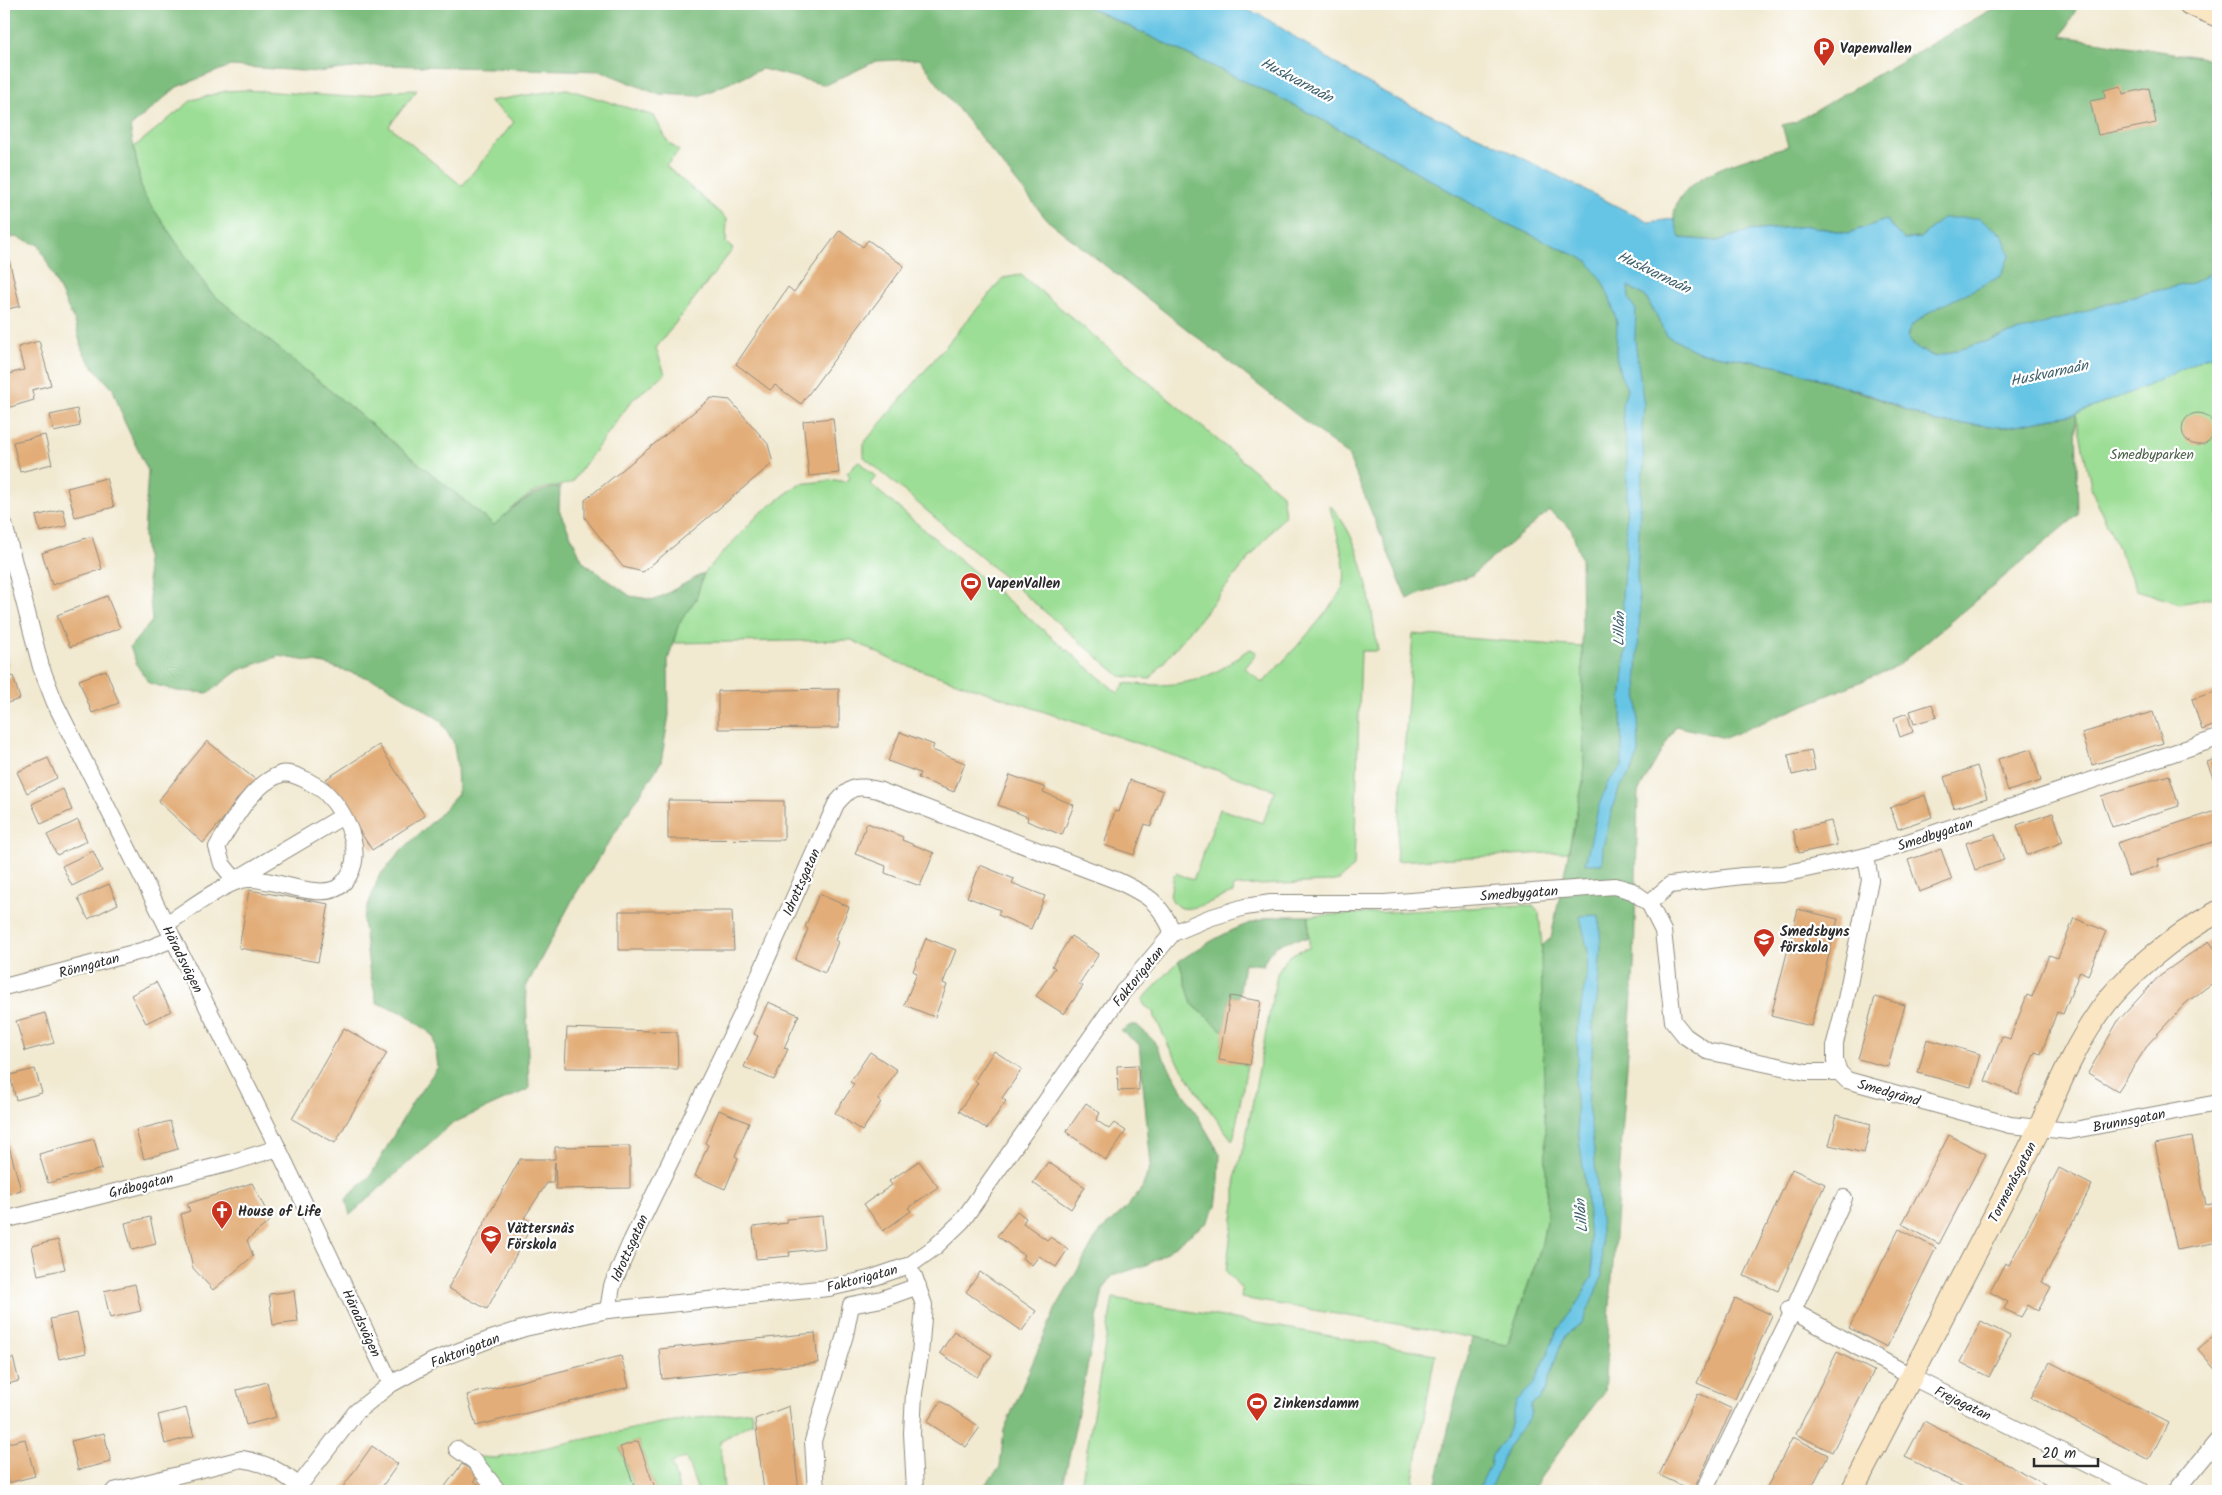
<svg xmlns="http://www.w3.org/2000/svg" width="2222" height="1495" font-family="Kalam,sans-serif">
<rect width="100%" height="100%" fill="#fff"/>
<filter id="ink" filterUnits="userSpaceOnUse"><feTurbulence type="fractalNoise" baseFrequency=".02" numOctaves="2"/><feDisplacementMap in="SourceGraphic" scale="10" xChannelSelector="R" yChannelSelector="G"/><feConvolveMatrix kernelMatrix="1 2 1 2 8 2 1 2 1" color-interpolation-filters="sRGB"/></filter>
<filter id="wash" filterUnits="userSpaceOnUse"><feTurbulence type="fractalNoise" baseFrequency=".0096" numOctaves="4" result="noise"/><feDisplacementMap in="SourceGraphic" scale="20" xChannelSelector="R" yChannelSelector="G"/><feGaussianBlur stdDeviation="1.12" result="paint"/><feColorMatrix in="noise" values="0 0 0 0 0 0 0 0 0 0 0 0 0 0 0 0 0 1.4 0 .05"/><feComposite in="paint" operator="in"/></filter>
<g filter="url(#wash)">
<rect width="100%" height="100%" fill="#f1e9d0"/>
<g fill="#9cde95" stroke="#648460">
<path d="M567 89 654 116 668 142 679 151 666 166 727 219 726 243 733 249 656 348 665 374 633 399 572 482C563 486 555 486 545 488 525 494 509 512 494 525L210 292 142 192 134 147 192 100 226 91 246 90 350 97 391 91 417 90 389 126 462 186 514 122 489 101Z"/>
<path d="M1021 275 1282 494 1285 515 1150 679 1120 676 864 457V443L1003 278Z"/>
<path d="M2218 356V596L2180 604 2137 590 2092 491 2076 414 2204 358Z"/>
<path d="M858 461 876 477 870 484 1118 693 1125 683C1158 687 1192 686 1221 669 1231 664 1240 653 1251 649L1256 652 1254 657 1245 668 1263 683C1279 665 1342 601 1344 582 1347 562 1334 524 1329 504 1366 544 1369 599 1378 651H1361L1354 867 1339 880 1329 882 1234 886 1233 893C1219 897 1188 916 1176 905 1173 903 1171 898 1170 895L1174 875 1176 873 1193 880 1220 809 1263 823 1275 790 894 661 852 640 673 643 679 623 696 599 704 573 758 515 799 484 835 480 847 482 850 476 847 473Z"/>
<path d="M1413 634 1582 647 1584 777 1568 852 1396 861Z"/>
<path d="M1526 905 1533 906 1539 913 1542 946 1547 1215 1541 1248 1507 1345 1438 1331 1241 1298 1242 1289 1226 1271 1235 1204V1178L1246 1137 1277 974C1284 959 1292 951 1309 948V916Z"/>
<path d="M1179 961 1192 1004 1224 1032 1220 1058 1247 1065 1234 1136 1232 1140 1201 1098 1170 1049 1155 1017 1154 1012 1145 1006 1142 1000Z"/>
<path d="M1113 1298 1435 1354 1411 1491H1080Z"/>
<path d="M751 1411 753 1422 720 1441 724 1491H698L686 1458 671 1463 680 1491H656L638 1441 620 1448 636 1491H502L479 1457 497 1458 660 1423Z"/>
</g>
<g fill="#7dbd7e" stroke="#547454">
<path d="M4 4H1082L1290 103 1381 151 1499 220 1585 259 1646 297 1667 336 1698 352 1775 365 1863 393 1936 422 2005 427 2076 414 2078 515 1896 667 1725 738 1676 726 1638 792 1634 965 1604 1392 1540 1478 1535 1491H1434L1456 1396 1464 1372 1472 1338 1507 1345 1541 1248 1547 1216 1541 958 1542 946 1551 938 1584 777 1581 559 1571 528 1549 511 1472 575 1407 599 1348 455 1047 220 938 84 920 59 876 61 826 85 762 69 699 96 657 94 601 71 380 65 317 72 230 66 177 87 130 127 142 192 210 292 494 525C514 507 532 490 560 487L559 510 583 562 630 596 655 600 704 573 696 599 679 623 668 660 669 715 661 762 575 895 526 987 529 1089 451 1124 350 1215 346 1199 371 1175 412 1103 438 1067 434 1036 404 1013 377 1003 369 968 363 919 379 876 404 848 435 819 458 794 457 764 453 741 440 720 383 683 325 664 279 656 239 670 208 693 177 691 149 683 138 667 130 647 152 621 144 535 148 471 124 421 113 389 94 368 82 350 76 325 39 245 16 237 4 239Z"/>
<path d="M2001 4H2079L2062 36 2218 60V183C2207 212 2222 241 2216 271L2192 283 2137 295 1936 357 1916 348 1907 336 1911 326 1931 311 1943 218 1920 238 1904 239 1886 220 1848 233 1808 226 1748 231 1718 241 1680 238C1678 233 1674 225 1674 220 1671 174 1756 156 1788 146L1782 125 1795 122Z"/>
<path d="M1278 916H1309L1308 938C1286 939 1271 944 1263 965L1244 963 1239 997 1230 996 1224 1032 1192 1004 1179 961C1210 941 1241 922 1278 916Z"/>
<path d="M1131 1025H1137L1153 1040 1220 1154 1219 1181 1216 1207 1207 1222 1164 1254 1149 1264 1112 1276 1103 1290 1062 1491H987L982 1488 1000 1467 1004 1430 1055 1310 1098 1234 1126 1208 1142 1188 1151 1164 1139 1044 1121 1031Z"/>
</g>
<g fill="#66c4e4" stroke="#487888">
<path d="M1082 4H1227L1261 15 1349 72 1398 100 1489 141 1648 222 1674 219 1680 238 1718 241 1748 231 1808 226 1848 233 1886 220 1904 239 1920 238 1943 218H1978L2002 234 2010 254 2001 276 1931 311 1911 326 1907 336 1916 348 1935 357 2137 295 2192 283 2216 271 2218 263V356L2204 358 2147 386 2076 414 2005 427 1936 422 1863 392 1775 365 1698 352 1667 336 1646 297 1628 286 1629 299 1636 310 1635 340 1644 406 1642 430 1644 466 1641 488 1637 574 1640 611 1637 673 1639 753 1632 770 1619 789 1614 803 1603 847 1602 864H1585L1599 805 1608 782 1622 766 1621 703 1626 650 1622 591 1626 560 1627 451 1622 405 1627 389 1620 374 1616 354 1617 323 1610 299 1603 283 1588 261 1499 220 1381 151 1290 103Z"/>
<path d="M2218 183V232C2212 216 2212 199 2218 183Z"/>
<path d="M1599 915 1601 948 1597 1000 1593 1020V1040L1588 1105 1593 1140 1601 1231 1602 1276 1583 1322 1567 1334 1559 1349 1544 1393 1539 1400 1531 1405C1532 1421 1523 1425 1515 1436 1504 1452 1497 1474 1489 1491H1478L1490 1466 1492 1455 1504 1440 1511 1425 1516 1401 1534 1384 1558 1329 1574 1308 1593 1276 1586 1191 1577 1122 1575 1081 1578 1056 1577 1031 1587 971 1588 952 1580 916Z"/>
</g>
<g id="blocks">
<g fill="#e2ad78">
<path d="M2121 86 2123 94 2149 88 2156 123 2098 135 2090 101 2105 98 2104 90Z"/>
<path d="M840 230 863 247 868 240 904 266 801 404 775 385 770 390 736 364 788 287 794 292Z"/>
<path d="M8 255 20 306 4 310V256Z"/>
<path d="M39 341 51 385 32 390 34 400 4 409V375L24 370 18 347Z"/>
<path d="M711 398 730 400 768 444 773 463 643 572 623 567 585 518V500Z"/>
<path d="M77 409 80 426 54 432 50 415Z"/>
<circle cx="2198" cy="429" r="16"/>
<path d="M833 418 839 473 809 476 803 421Z"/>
<path d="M45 435 52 464 20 472 13 442Z"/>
<path d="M106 478 114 507 75 517 67 488Z"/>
<path d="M63 509 67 526 40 532 36 516Z"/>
<path d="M92 536 102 569 52 585 42 553Z"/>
<path d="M107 596 120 628 70 647 57 615Z"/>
<path d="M4 650 9 666 4 668Z"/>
<path d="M106 670 119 703 92 713 79 680Z"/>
<path d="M13 676 20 699 4 704V679Z"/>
<path d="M839 689V728L718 729V691Z"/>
<path d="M2218 691V724L2202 730 2192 699Z"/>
<path d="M1932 704 1937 717 1914 724 1910 711Z"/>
<path d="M2153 712 2163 743 2092 765 2082 733Z"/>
<path d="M1907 713 1913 732 1900 737 1894 718Z"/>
<path d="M900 732 934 745 932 750 965 763 954 792 918 778 920 773 888 761Z"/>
<path d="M207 741 256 780 203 843 158 801Z"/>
<path d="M379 745 425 816 372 850 326 779Z"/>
<path d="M2031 749 2041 781 2008 791 1998 759Z"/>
<path d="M1811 750 1815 770 1792 775 1788 755Z"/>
<path d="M48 758 57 778 27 793 17 772Z"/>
<path d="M2218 758V791L2207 762Z"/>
<path d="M1977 766 1987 798 1954 808 1944 777Z"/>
<path d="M1010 775 1046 788 1043 792 1074 805 1062 835 1027 821 1028 817 998 805Z"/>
<path d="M2169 775 2179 806 2112 827 2101 796Z"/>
<path d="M1130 780 1163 791 1151 826 1145 824 1134 855 1104 845 1115 811 1119 812Z"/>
<path d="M63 789 72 810 41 824 32 804Z"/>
<path d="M1925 795 1932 817 1898 829 1890 808Z"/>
<path d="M668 800 784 801V840L668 839Z"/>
<path d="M2218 810V840L2157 860 2159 866 2128 876 2117 843Z"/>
<path d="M2053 813 2063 842 2027 855 2017 825Z"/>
<path d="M78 820 87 841 57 855 47 835Z"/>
<path d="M1831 821 1837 845 1799 853 1793 830Z"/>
<path d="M867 823 903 837 902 840 934 853 920 886 885 873 886 866 855 854Z"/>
<path d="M1995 834 2004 860 1975 870 1966 843Z"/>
<path d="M1941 849 1952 880 1919 892 1908 860Z"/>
<path d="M93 851 102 871 72 886 62 866Z"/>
<path d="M980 865 1014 879 1012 883 1045 896 1031 929 998 915 1000 910 967 897Z"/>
<path d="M109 884 118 904 88 919 78 898Z"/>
<path d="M249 890 329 904 318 962 239 948Z"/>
<path d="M819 894 849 907 835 940 838 942 825 973 795 960 808 929 805 927Z"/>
<path d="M1798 909 1838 919 1811 1026 1771 1016Z"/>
<path d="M619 911H732L734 950H619Z"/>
<path d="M2074 918 2106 931 2088 975 2080 971 2063 1014 2057 1012 2041 1054 2035 1052 2018 1094 1985 1081 2002 1036 2010 1039 2027 995 2032 997 2049 955 2058 958Z"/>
<path d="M1071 936 1099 954 1079 984 1083 986 1064 1014 1036 996 1055 968 1052 966Z"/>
<path d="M926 938 956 950 943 983 947 985 935 1017 904 1005 917 973 913 971Z"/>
<path d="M2209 941 2218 953V979L2186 1003 2149 1043 2118 1091 2088 1073 2118 1021 2160 975Z"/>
<path d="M156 982 171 1011 146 1023 131 995Z"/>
<path d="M1230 996 1261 1001 1250 1065 1219 1060Z"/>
<path d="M1875 997 1905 1005 1888 1067 1858 1059Z"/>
<path d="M768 1002 799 1015 784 1048 788 1049 774 1080 744 1067 758 1036 754 1034Z"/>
<path d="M45 1013 54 1043 25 1051 16 1021Z"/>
<path d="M344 1028 387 1053 335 1143 292 1119Z"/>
<path d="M567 1028 677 1032 678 1069 565 1068Z"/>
<path d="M1927 1039 1980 1054 1971 1087 1918 1073Z"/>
<path d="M994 1051 1022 1069 1002 1098 1006 1101 987 1129 959 1111 978 1083 975 1080Z"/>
<path d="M870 1052 897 1070 878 1100 881 1102 862 1131 835 1113 854 1084 850 1082Z"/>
<path d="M1138 1065 1139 1090 1118 1091 1117 1066Z"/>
<path d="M35 1069 42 1093 16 1100 10 1075Z"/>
<path d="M1086 1103 1100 1113 1096 1120 1109 1129 1114 1123 1126 1131 1106 1160 1066 1132Z"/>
<path d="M719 1110 749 1123 735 1156 738 1158 725 1189 695 1176 708 1145 705 1143Z"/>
<path d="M1837 1115 1871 1124 1864 1153 1829 1145Z"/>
<path d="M170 1121 178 1149 144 1159 136 1130Z"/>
<path d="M4 1128 21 1190 4 1195Z"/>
<path d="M1949 1135 1986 1154 1939 1244 1902 1224Z"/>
<path d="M2192 1137 2206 1205 2218 1203V1242L2177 1250 2155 1144Z"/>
<path d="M94 1139 102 1169 48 1183 39 1154Z"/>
<path d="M630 1146V1188L556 1189 555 1162 553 1183H547L524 1218 533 1223 487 1309 448 1288 520 1159H555V1147Z"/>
<path d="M919 1161 938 1187 908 1208 911 1211 883 1231 864 1204 892 1185 889 1181Z"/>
<path d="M1048 1162 1085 1187 1071 1209 1033 1183Z"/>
<path d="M2059 1168 2092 1185 2042 1282 2051 1287 2038 1311 2028 1305 2021 1317 2004 1309 2008 1302 1990 1292 2005 1263 2009 1265Z"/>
<path d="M1792 1169 1825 1184 1778 1291 1744 1276Z"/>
<path d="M252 1183 271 1220 247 1240 253 1256 213 1290 193 1268 181 1214 190 1211 187 1204Z"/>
<path d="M1017 1211 1026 1218 1023 1223 1047 1240 1050 1237 1068 1249 1056 1267 1039 1256 1032 1265 1022 1258 1024 1255 997 1236Z"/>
<path d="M822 1216 825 1248 789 1252 790 1256 756 1259 753 1227 787 1223 786 1219Z"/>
<path d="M150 1217 156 1244 132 1250 125 1223Z"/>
<path d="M1899 1229 1936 1248 1887 1347 1849 1328Z"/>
<path d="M58 1240 65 1269 38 1275 32 1246Z"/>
<path d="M980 1272 1036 1311 1022 1331 966 1292Z"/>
<path d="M135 1284 141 1311 110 1318 104 1291Z"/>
<path d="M294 1291 298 1322 273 1325 269 1294Z"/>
<path d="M1735 1298 1772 1315 1735 1399 1697 1383Z"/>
<path d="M77 1313 86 1353 59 1359 50 1319Z"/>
<path d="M1981 1321 2010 1336 1989 1377 1960 1362Z"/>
<path d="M954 1331 992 1355 977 1377 940 1353Z"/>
<path d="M2218 1332V1373L2198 1349Z"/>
<path d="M815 1333 818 1363 662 1379 659 1349Z"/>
<path d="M1837 1352 1874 1371 1832 1452 1796 1434Z"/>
<path d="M621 1356 629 1387 476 1426 467 1395Z"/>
<path d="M13 1358 19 1381 4 1385V1360Z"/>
<path d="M2050 1362 2168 1423 2149 1460 2031 1398Z"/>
<path d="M267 1382 276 1417 246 1425 237 1390Z"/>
<path d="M1698 1393 1732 1409 1693 1491 1659 1475Z"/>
<path d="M941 1401 980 1427 966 1447 927 1422Z"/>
<path d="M789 1406 799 1491H764L755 1419Z"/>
<path d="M186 1408 194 1436 165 1444 158 1415Z"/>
<path d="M1924 1421 2054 1489 2053 1491H1971L1905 1457Z"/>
<path d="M104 1433 111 1462 78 1470 71 1441Z"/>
<path d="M1793 1437 1828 1455 1810 1491H1765Z"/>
<path d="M25 1439 35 1476 8 1483 4 1467V1444Z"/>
<path d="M638 1441 656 1491H636L620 1447Z"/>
<path d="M372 1446 398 1464 379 1491H340Z"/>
<path d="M462 1464 478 1475 474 1481 488 1491H446L443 1489Z"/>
</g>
</g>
</g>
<g filter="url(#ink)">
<use href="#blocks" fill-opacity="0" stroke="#8e8a7e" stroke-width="1"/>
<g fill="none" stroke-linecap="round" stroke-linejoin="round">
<g stroke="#8e8a7e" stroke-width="18">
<g id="street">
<path d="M4 524 41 667 55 703 273 1138 391 1384"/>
<path d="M1866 856 1870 880 1845 1004 1835 1043V1061L1839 1072 1847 1080 2010 1125 2069 1131 2218 1103"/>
<path d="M1649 903 1663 931 1673 1021 1685 1036 1707 1051 1806 1072H1839"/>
<path d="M166 924C186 912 226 880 248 879 271 877 321 902 340 886 370 860 348 815 325 792 320 787 312 784 306 780 300 777 288 772 281 774 251 785 233 821 217 847L222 864 235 880 343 816"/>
<path d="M4 987 145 950 173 939"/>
<path d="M4 1220 230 1163 278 1148"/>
<path d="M914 1276 924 1305 920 1355 914 1393 912 1433 915 1491"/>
<path d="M1789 1309 1912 1377 2141 1491"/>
<path d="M608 1310 612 1286 630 1244 743 1012 836 804C851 786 855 785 878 790L1118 881C1148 895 1160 902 1173 933"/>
<path d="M457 1449 474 1461 498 1491"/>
<path d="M114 1491 242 1459C267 1463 280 1471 299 1486"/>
<path d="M295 1491 356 1412 391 1384 433 1361 491 1339 525 1328 608 1310 829 1288 869 1279 910 1265 935 1247 962 1221 1122 993 1173 933 1209 918 1245 907 1271 903H1384L1615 886 1632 891 1649 903 1670 885 1742 876 1783 874 1866 856 2218 738"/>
<path d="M816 1491 813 1441 845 1335 851 1305 882 1299 918 1286"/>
<path d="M1704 1491 1793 1311 1844 1198"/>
<path d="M2176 1491 2218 1440"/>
</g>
</g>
<g stroke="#8e8a7e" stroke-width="24">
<g id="secondary">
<path d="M2190 4 2218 16"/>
<path d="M1852 1491C1910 1381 1967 1270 2024 1159 2049 1112 2066 1060 2096 1017 2122 977 2176 934 2218 912"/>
</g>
</g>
<use href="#street" stroke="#fff" stroke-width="16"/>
<use href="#secondary" stroke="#fbe6c4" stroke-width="22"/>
</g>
</g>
<defs>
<g id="parking-pin" transform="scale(1.125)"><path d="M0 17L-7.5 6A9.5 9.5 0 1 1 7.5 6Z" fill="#c8321e" stroke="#fff"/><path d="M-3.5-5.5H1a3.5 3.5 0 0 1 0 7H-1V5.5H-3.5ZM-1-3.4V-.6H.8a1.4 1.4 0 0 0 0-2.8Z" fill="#fff"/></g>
<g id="stadium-pin" transform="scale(1.125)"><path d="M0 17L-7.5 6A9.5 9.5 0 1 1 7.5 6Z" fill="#c8321e" stroke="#fff"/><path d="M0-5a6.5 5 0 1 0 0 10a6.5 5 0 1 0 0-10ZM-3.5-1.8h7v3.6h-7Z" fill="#fff"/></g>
<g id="school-pin" transform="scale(1.125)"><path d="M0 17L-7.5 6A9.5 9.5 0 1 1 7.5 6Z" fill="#c8321e" stroke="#fff"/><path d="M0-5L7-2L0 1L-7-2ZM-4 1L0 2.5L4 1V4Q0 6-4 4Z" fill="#fff"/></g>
<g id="church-pin" transform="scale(1.125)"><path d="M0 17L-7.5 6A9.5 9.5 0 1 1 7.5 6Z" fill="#c8321e" stroke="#fff"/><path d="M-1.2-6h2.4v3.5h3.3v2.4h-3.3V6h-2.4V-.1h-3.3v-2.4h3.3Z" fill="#fff"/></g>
</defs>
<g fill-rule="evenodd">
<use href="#parking-pin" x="1824" y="48"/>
<use href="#stadium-pin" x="971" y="583"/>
<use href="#school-pin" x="1764" y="939"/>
<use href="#church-pin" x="222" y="1211"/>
<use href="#school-pin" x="491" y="1236"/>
<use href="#stadium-pin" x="1257" y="1403"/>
</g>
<g text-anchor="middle" stroke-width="4.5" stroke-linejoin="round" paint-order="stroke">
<g font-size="14" font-weight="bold" fill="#2b2b2b" stroke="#fff" text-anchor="start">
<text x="1840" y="53">Vapenvallen</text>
<text x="987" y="588">VapenVallen</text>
<text x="1780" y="936">Smedsbyns<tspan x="1780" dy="16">förskola</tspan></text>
<text x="238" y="1216">House of Life</text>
<text x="507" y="1233">Vättersnäs<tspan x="507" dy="16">Förskola</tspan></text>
<text x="1273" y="1408">Zinkensdamm</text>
</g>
<g font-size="14" fill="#4d614b" stroke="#fff">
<text x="2152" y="459">Smedbyparken</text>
</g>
<g font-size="14" fill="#2b2b2b" stroke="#fff">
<text transform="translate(1935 834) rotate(-18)" y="5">Smedbygatan</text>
<text transform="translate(801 882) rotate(-66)" y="5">Idrottsgatan</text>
<text transform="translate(1519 893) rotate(-4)" y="5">Smedbygatan</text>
<text transform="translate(183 959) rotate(63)" y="5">Häradsvägen</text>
<text transform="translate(89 965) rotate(-15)" y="5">Rönngatan</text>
<text transform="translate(1138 976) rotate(-51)" y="5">Faktorigatan</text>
<text transform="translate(1889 1092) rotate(16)" y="5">Smedgränd</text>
<text transform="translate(2129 1120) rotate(-11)" y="5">Brunnsgatan</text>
<text transform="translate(2012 1182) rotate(-63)" y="5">Tormenåsgatan</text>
<text transform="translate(141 1185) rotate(-14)" y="5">Gråbogatan</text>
<text transform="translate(629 1248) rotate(-66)" y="5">Idrottsgatan</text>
<text transform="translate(862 1278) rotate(-15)" y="5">Faktorigatan</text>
<text transform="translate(362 1323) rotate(65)" y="5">Häradsvägen</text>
<text transform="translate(465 1350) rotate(-21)" y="5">Faktorigatan</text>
<text transform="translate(1963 1403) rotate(26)" y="5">Frejagatan</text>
</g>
<g font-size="15" font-style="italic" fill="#40616c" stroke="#fff">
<text transform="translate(1297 80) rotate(28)" y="5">Huskvarnaån</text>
<text transform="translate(1654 272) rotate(26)" y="5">Huskvarnaån</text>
<text transform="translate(2049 373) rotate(-12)" y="5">Huskvarnaån</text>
<text transform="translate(1619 629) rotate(-89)" y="5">Lillån</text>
<text transform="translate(1581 1216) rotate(-95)" y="5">Lillån</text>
</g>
</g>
<rect width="2222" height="1495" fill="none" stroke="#fff" stroke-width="20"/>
<path d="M2034 1458v8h64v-8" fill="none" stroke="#2b2b2b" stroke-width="2.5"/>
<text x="2042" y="1458" font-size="15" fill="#2b2b2b" stroke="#ffffff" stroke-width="4" paint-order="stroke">20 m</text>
</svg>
